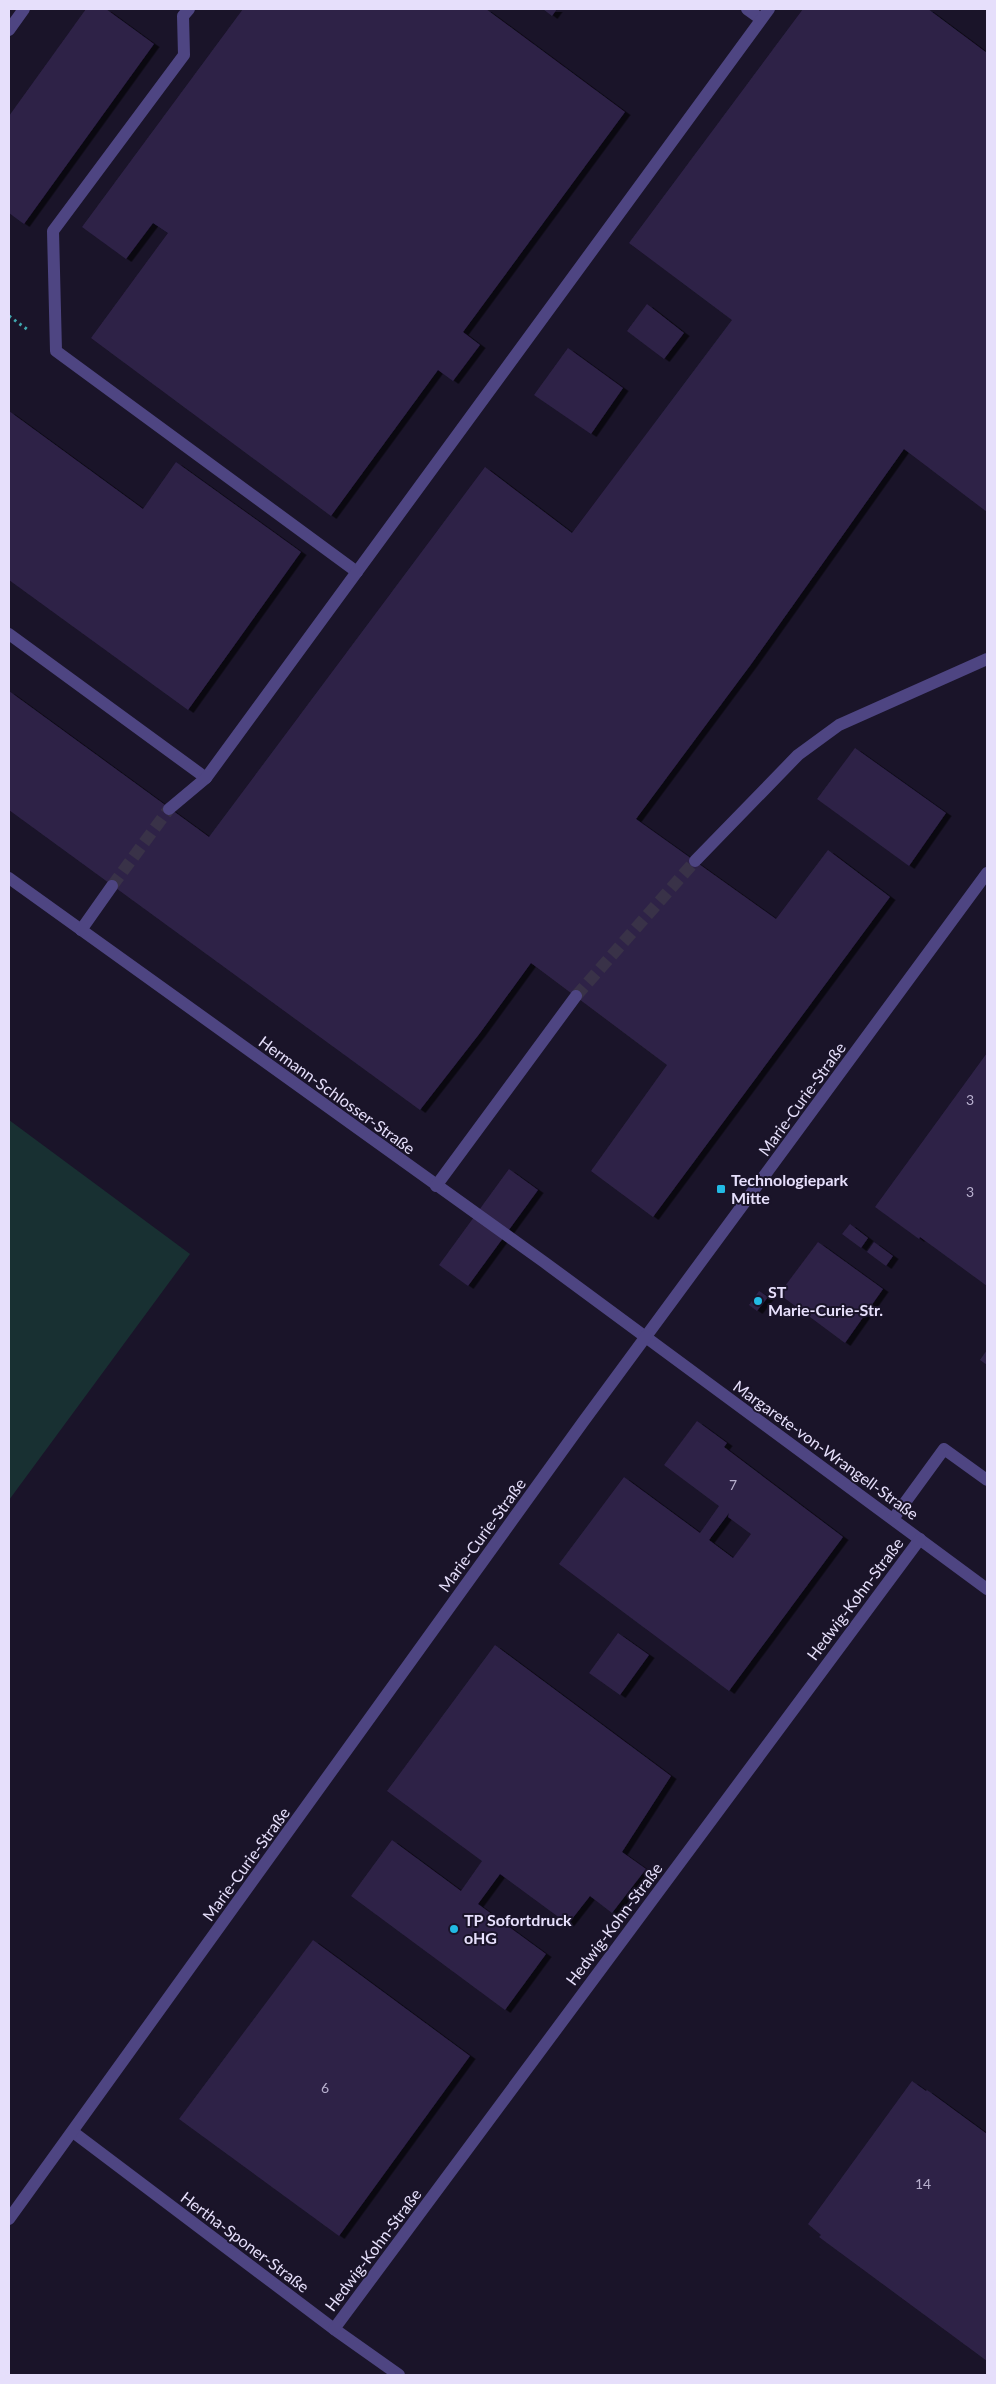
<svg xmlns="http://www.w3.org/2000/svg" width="996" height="2384" font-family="Lato,sans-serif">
<defs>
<filter id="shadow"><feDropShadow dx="5.5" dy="3" stdDeviation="0" flood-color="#0009"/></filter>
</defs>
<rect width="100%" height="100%" fill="#1a1429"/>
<path fill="#183032" d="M9 1120 190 1254 9 1500Z"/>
<g fill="#2e2247" fill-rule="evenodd" filter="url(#shadow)">
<path d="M86 9H106L154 44 24 224 9 213V116Z"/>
<path d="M243 9H486L625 112 463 332 480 345 453 381 438 370 331 516 91 338 168 233 153 223 126 259 82 227Z"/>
<path d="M543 9H557L552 16Z"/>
<path d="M803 9H928L987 53V512L904 449 752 663 636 819 776 919 828 850 890 897 653 1217 591 1171 667 1065 531 963 480 1033 420 1110 9 810V691L209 837 485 467 572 533 732 320 629 243Z"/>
<path d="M647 304 684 333 664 359 627 331Z"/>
<path d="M568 348 623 388 591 434 534 395Z"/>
<path d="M9 411 143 509 176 462 301 552 188 710 9 580Z"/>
<path d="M855 748 946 813 909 866 817 799Z"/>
<path d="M987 1053V1286L920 1237 919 1239 875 1207Z"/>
<path d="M509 1169 538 1190 468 1286 439 1265Z"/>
<path d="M850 1224 868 1238 861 1248 842 1234Z"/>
<path d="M818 1242 883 1289 845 1343 779 1294Z"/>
<path d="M874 1242 893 1256 886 1266 867 1252Z"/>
<path d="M759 1291 768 1297 757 1311 749 1305Z"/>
<path d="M987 1350V1365L980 1360Z"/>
<path d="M697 1421 727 1443 724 1447 843 1537 729 1691 559 1564 624 1477 700 1533 719 1506 664 1465ZM729 1513 728 1517 751 1534 733 1558 709 1540Z"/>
<path d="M618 1633 649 1655 620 1695 589 1673Z"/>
<path d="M495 1645 671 1776 622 1852 646 1869 612 1913 590 1896 568 1924 500 1874 478 1904 546 1954 505 2010 351 1896 392 1840 461 1891 482 1861 387 1791Z"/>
<path d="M313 1940 470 2056 339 2236 179 2119Z"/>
<path d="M912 2081 926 2091 927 2090 987 2134V2361L819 2237 821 2235 808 2224Z"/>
</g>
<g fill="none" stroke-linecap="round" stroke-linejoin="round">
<g stroke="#393248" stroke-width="12" stroke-dasharray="12 6" stroke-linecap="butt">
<path d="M112 886 169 809"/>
<path d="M576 996 695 861"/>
</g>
<path stroke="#40a8af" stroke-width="3" stroke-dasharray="2.5 4" stroke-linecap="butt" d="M9 316 28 330"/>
<g stroke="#4e4582" stroke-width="12">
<path d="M189 9 183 16 184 55 53 231 56 351 357 572"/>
<path d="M747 9 761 19"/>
<path d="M9 30 24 9"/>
<path d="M9 634 206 778"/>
<path d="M169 809 206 778 769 9"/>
<path d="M695 861 798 755 839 725 987 659"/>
<path d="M9 878 544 1262 987 1589"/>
<path d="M81 930 112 886"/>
<path d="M436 1186 576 996"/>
<path d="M893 1519 944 1449 987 1480"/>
<path d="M73 2132 334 2329 399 2375"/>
<path d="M9 2219 583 1422 987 873"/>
<path d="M334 2329 920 1539"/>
</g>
</g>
<g fill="#22bae4" stroke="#1a1429" stroke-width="2">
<rect x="716" y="1184" width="10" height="10" rx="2.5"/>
<circle cx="758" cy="1301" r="5"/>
<circle cx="454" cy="1929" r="5"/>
</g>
<g text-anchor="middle" stroke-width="4" stroke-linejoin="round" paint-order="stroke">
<g font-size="14" fill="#b8b0ce">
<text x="970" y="1105">3</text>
<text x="970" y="1197">3</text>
<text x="733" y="1490">7</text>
<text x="325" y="2093">6</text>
<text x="923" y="2189">14</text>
</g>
<g font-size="16" fill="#e6dffb" stroke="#1a1429">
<text transform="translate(337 1095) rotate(36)" y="6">Hermann-Schlosser-Straße</text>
<text transform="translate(802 1099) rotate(-54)" y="6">Marie-Curie-Straße</text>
<text transform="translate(826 1450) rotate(36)" y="6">Margarete-von-Wrangell-Straße</text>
<text transform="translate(482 1535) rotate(-54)" y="6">Marie-Curie-Straße</text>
<text transform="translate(855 1599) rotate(-53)" y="6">Hedwig-Kohn-Straße</text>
<text transform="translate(246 1864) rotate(-54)" y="6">Marie-Curie-Straße</text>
<text transform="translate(614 1924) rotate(-53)" y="6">Hedwig-Kohn-Straße</text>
<text transform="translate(245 2242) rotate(37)" y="6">Hertha-Sponer-Straße</text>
<text transform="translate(373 2250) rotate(-53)" y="6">Hedwig-Kohn-Straße</text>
</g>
<g font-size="16" font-weight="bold" fill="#e6dffb" stroke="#1a1429" text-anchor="start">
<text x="731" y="1186">Technologiepark<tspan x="731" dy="18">Mitte</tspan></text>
<text x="768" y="1298">ST<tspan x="768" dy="18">Marie-Curie-Str.</tspan></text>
<text x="464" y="1926">TP Sofortdruck<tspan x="464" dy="18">oHG</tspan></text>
</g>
</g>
<rect width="996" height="2384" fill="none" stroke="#e6dffb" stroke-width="20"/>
</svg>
